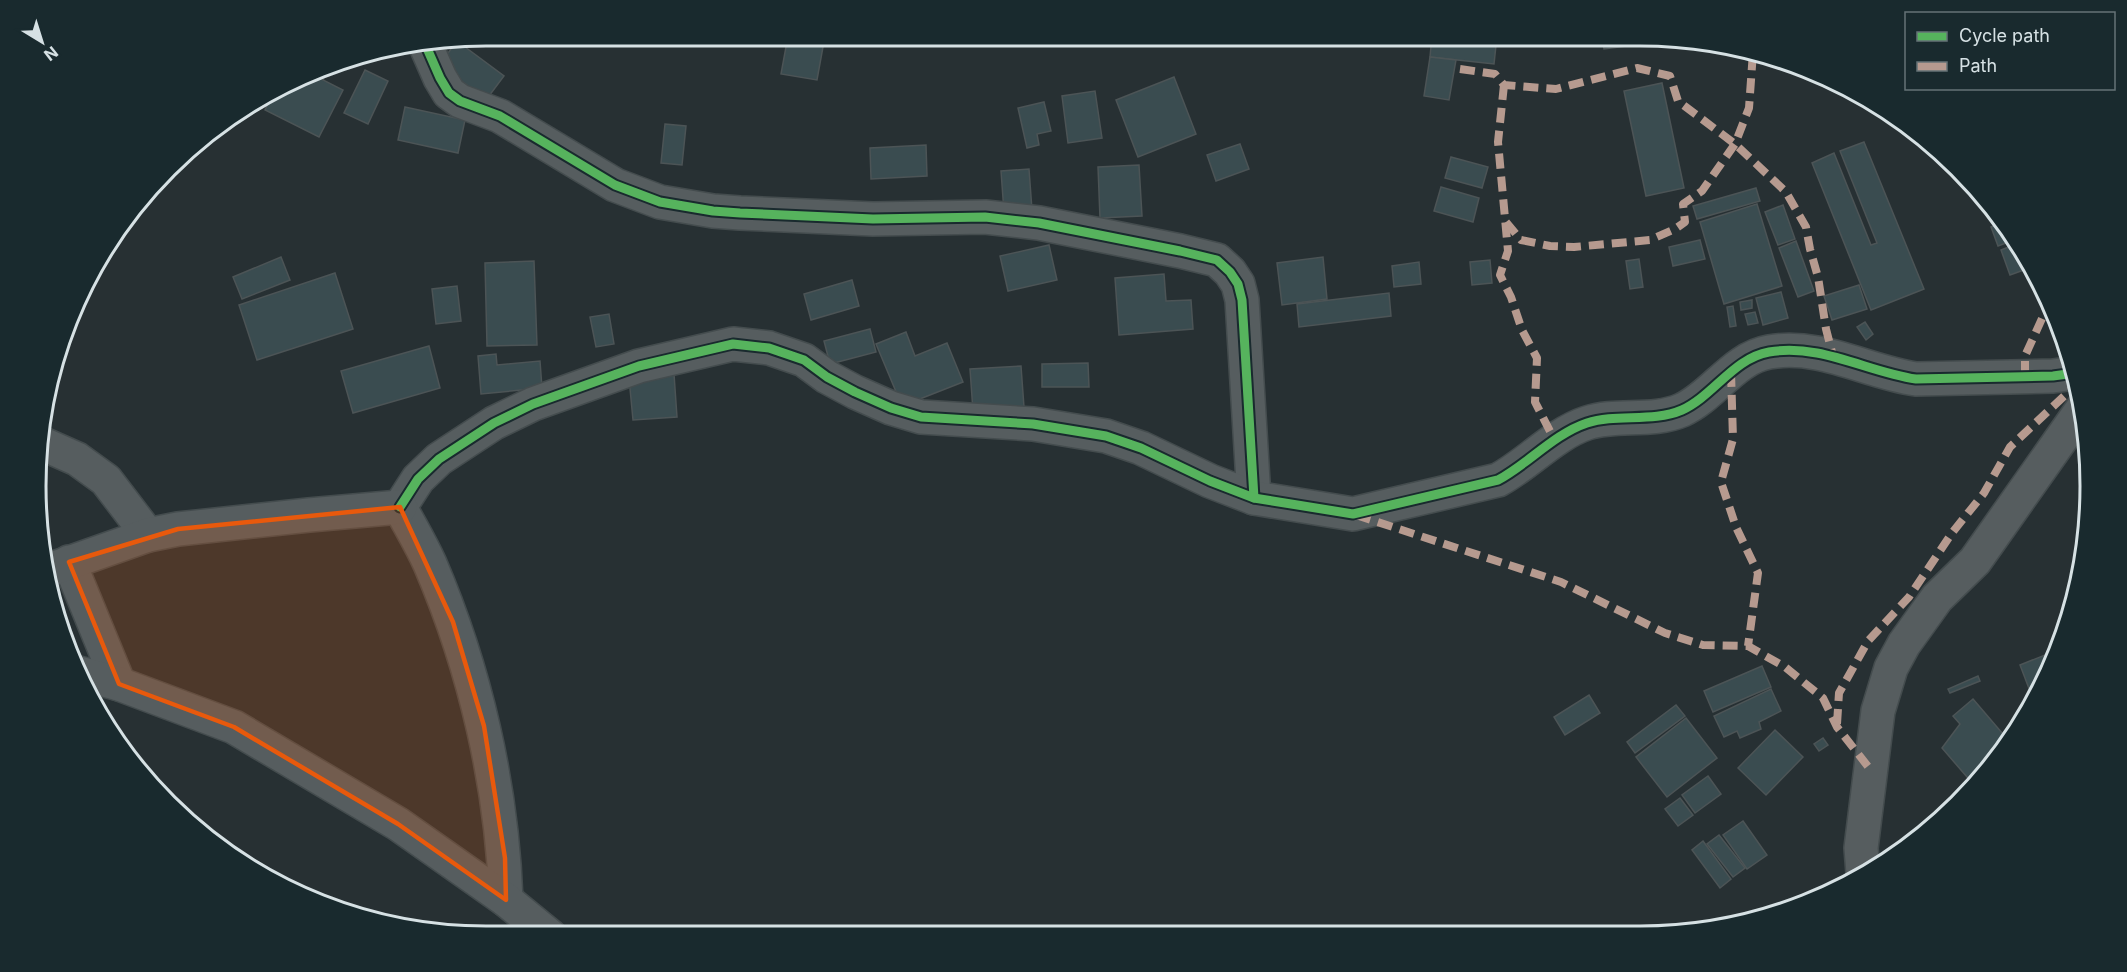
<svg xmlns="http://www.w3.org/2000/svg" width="2127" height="972" font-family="Inter,sans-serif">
<rect width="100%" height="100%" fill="#273033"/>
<g fill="#3a4c50" stroke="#4c5456" stroke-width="1.5">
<path d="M788 36H825L817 80 781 74Z"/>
<path d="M1432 36H1497L1494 64 1430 57Z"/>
<path d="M1602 36H1642V44L1604 49Z"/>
<path d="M457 41 504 76 486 100 439 65Z"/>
<path d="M1430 57 1456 60 1449 100 1424 96Z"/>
<path d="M319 70 326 73 323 80 343 90 319 137 265 110 274 90Z"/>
<path d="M365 70 388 81 368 124 344 113Z"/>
<path d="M1174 77 1196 134 1138 157 1116 100Z"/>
<path d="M1662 83 1684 188 1646 196 1624 91Z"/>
<path d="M1095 91 1102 138 1068 143 1062 96Z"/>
<path d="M1871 101 1886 109 1875 113Z"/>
<path d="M1044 102 1051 131 1037 134 1039 145 1027 148 1018 108Z"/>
<path d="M405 107 465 120 458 153 398 140Z"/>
<path d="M665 124 686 126 682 165 661 163Z"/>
<path d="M1864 142 1924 289 1871 310 1812 163 1834 153 1871 245 1877 243 1840 151Z"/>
<path d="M1240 144 1249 169 1216 181 1207 155Z"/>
<path d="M926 145 927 176 871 179 870 148Z"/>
<path d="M1451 157 1488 167 1482 188 1445 178Z"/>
<path d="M1139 165 1142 216 1100 218 1098 167Z"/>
<path d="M1029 169 1032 210 1004 212 1001 171Z"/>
<path d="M1441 187 1479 198 1473 222 1434 211Z"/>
<path d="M1756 188 1760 201 1697 219 1693 206Z"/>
<path d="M1757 204 1782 286 1724 304 1700 222Z"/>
<path d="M1783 205 1795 239 1778 245 1765 212Z"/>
<path d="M2004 222 2017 239 1998 246 1991 227Z"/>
<path d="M1700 240 1705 259 1673 266 1669 247Z"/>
<path d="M1796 241 1814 291 1798 297 1779 248Z"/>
<path d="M2019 243 2032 267 2010 275 2001 250Z"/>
<path d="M1049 245 1057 280 1008 291 1000 256Z"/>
<path d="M281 257 290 280 242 299 233 277Z"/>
<path d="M1323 257 1327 299 1282 305 1277 263Z"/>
<path d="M1639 259 1643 287 1630 289 1626 261Z"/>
<path d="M1490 260 1492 283 1472 285 1470 262Z"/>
<path d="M534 261 537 345 487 346 485 263Z"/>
<path d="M1419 262 1421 284 1394 287 1392 266Z"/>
<path d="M335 273 353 329 257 360 239 305Z"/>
<path d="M1164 274 1166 301 1191 300 1193 329 1119 335 1115 278Z"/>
<path d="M852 280 859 306 811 320 804 294Z"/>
<path d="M1859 285 1867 309 1832 320 1824 296Z"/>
<path d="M457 286 461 321 436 324 432 289Z"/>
<path d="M1781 292 1788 318 1763 325 1756 298Z"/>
<path d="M1389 293 1391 316 1299 327 1297 304Z"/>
<path d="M1752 300V308L1741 310 1740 302Z"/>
<path d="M1733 306 1736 326 1730 327 1727 307Z"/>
<path d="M1755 312 1758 323 1748 325 1745 314Z"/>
<path d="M609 314 614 344 596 347 590 317Z"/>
<path d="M1865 322 1873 334 1866 340 1857 327Z"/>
<path d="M870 329 876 352 830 364 824 341Z"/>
<path d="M906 332 915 356 947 343 963 382 902 406 876 344Z"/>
<path d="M429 346 440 388 353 413 341 371Z"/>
<path d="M496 354 497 365 540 361 542 388 481 394 478 356Z"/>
<path d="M1088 363 1089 387H1042V364Z"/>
<path d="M1021 366 1024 407 973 411 970 369Z"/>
<path d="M674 374 677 417 633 420 629 378Z"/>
<path d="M2060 649 2057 658 2033 699 2020 665Z"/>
<path d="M1762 666 1771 687 1713 712 1704 691Z"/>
<path d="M1978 676 1980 681 1950 693 1948 689Z"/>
<path d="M1771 689 1781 711 1759 722 1761 729 1740 738 1737 731 1724 737 1714 716Z"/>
<path d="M1589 695 1600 713 1565 735 1554 717Z"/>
<path d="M1973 699 2009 741 2002 754 1973 784 1942 748 1960 724 1953 716Z"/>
<path d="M1676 705 1685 716 1635 753 1627 742Z"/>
<path d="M1686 718 1717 758 1667 797 1636 757Z"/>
<path d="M1775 730 1803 757 1766 795 1738 768Z"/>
<path d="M1823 738 1828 745 1819 751 1814 744Z"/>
<path d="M1708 776 1721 794 1695 813 1682 795Z"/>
<path d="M1680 798 1693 815 1678 826 1665 809Z"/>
<path d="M1743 821 1767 855 1747 869 1723 835Z"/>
<path d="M1719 835 1745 868 1733 877 1707 844Z"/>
<path d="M1703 841 1731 879 1720 888 1692 850Z"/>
</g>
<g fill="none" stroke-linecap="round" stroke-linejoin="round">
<g stroke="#444c4e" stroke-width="36">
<g id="minor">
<path d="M426 46 440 78 449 93 460 101 500 116 615 185 660 202 713 211 740 213 873 219 985 217 1039 223 1180 251 1217 260 1230 272 1238 284 1242 300 1254 498"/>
<path d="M43 444 77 459 106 480 148 535"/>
<path d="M400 507 418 479 439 459 494 423 533 404 639 366 733 344 769 348 804 360 827 377 855 392 891 408 921 417 1033 424 1106 436 1141 448 1210 481 1254 498 1353 514 1498 480C1528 464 1554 434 1587 423 1617 413 1652 423 1682 410 1713 396 1734 358 1769 352 1821 343 1867 372 1916 379L2053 376 2075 373"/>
<path d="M400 507C410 526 421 544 430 564 475 669 502 785 506 900"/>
<path d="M69 562 119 684"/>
<path d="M46 571 148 535 178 529 309 515 400 507"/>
<path d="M79 673 119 684 234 727 398 824 506 900 550 936"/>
<path d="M1863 873 1861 848 1878 711 1891 668 1904 644 1927 612 1937 598 1975 561 2083 408"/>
</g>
</g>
<use href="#minor" stroke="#565d5f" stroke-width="33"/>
<g stroke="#b69a8f" stroke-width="8" stroke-dasharray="15 8" stroke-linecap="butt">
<path d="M1460 69 1495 74 1504 85 1556 89 1637 68 1670 76 1678 101 1735 144 1786 192 1806 227 1810 249 1818 277 1826 329 1833 356"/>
<path d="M1504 85 1498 142 1508 251 1500 275 1511 297 1522 330 1537 358 1535 402 1555 441"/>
<path d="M1939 152 1941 153"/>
<path d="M1506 222 1521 240 1550 246 1574 247 1650 240 1675 229 1685 222 1683 204 1702 191 1735 144 1749 108 1753 52"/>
<path d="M1731 372 1733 439 1721 482 1736 527 1758 573 1748 646"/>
<path d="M2025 376V356L2050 301"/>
<path d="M1356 515 1561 582 1665 633 1703 645 1748 646 1785 667 1823 698 1837 727 1870 769"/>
<path d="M1837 724 1839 693 1868 641 1909 597 1952 533 1984 493 2010 447 2078 383"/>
</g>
<g stroke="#192a2e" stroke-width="13">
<g id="cycleway">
<path d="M426 46 440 78 449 93 460 101 500 116 615 185 660 202 713 211 740 213 873 219 985 217 1039 223 1180 251 1217 260 1230 272 1238 284 1242 300 1254 498"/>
<path d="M400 507 418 479 439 459 494 423 533 404 639 366 733 344 769 348 804 360 827 377 855 392 891 408 921 417 1033 424 1106 436 1141 448 1210 481 1254 498 1353 514 1498 480C1528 464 1554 434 1587 423 1617 413 1652 423 1682 410 1713 396 1734 358 1769 352 1821 343 1867 372 1916 379L2053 376 2075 373"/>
</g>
</g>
<use href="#cycleway" stroke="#56b35d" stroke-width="9"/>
</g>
<path fill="#e8590c" fill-opacity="0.2" stroke="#e8590c" stroke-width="4.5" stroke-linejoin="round" d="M400 507 453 622 484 726 505 858 506 900 398 824 234 727 119 684 69 562 178 529Z"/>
<path d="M0 0H2127V972H0ZM486 46H1640A440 440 0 0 1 2080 486V486A440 440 0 0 1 1640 926H486A440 440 0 0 1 46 486V486A440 440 0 0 1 486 46Z" fill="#192a2e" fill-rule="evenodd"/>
<path fill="none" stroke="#d6e1e4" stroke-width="3" d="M486 46H1640A440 440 0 0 1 2080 486V486A440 440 0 0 1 1640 926H486A440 440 0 0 1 46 486V486A440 440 0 0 1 486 46Z"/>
<rect x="1905" y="12" width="210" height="78" fill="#192a2e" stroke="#657377" stroke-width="1.5"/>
<rect x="1917" y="32" width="30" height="9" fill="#56b35d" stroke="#657377" stroke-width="1.5"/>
<text x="1959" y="42" font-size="18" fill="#d6e1e4">Cycle path</text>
<rect x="1917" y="62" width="30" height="9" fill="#b69a8f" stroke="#657377" stroke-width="1.5"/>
<text x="1959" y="72" font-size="18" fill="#d6e1e4">Path</text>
<g transform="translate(42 42) rotate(142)" stroke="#192a2e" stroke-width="4.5" paint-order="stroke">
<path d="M0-4.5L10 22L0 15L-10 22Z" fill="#d6e1e4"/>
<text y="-9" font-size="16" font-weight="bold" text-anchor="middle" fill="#d6e1e4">N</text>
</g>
</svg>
